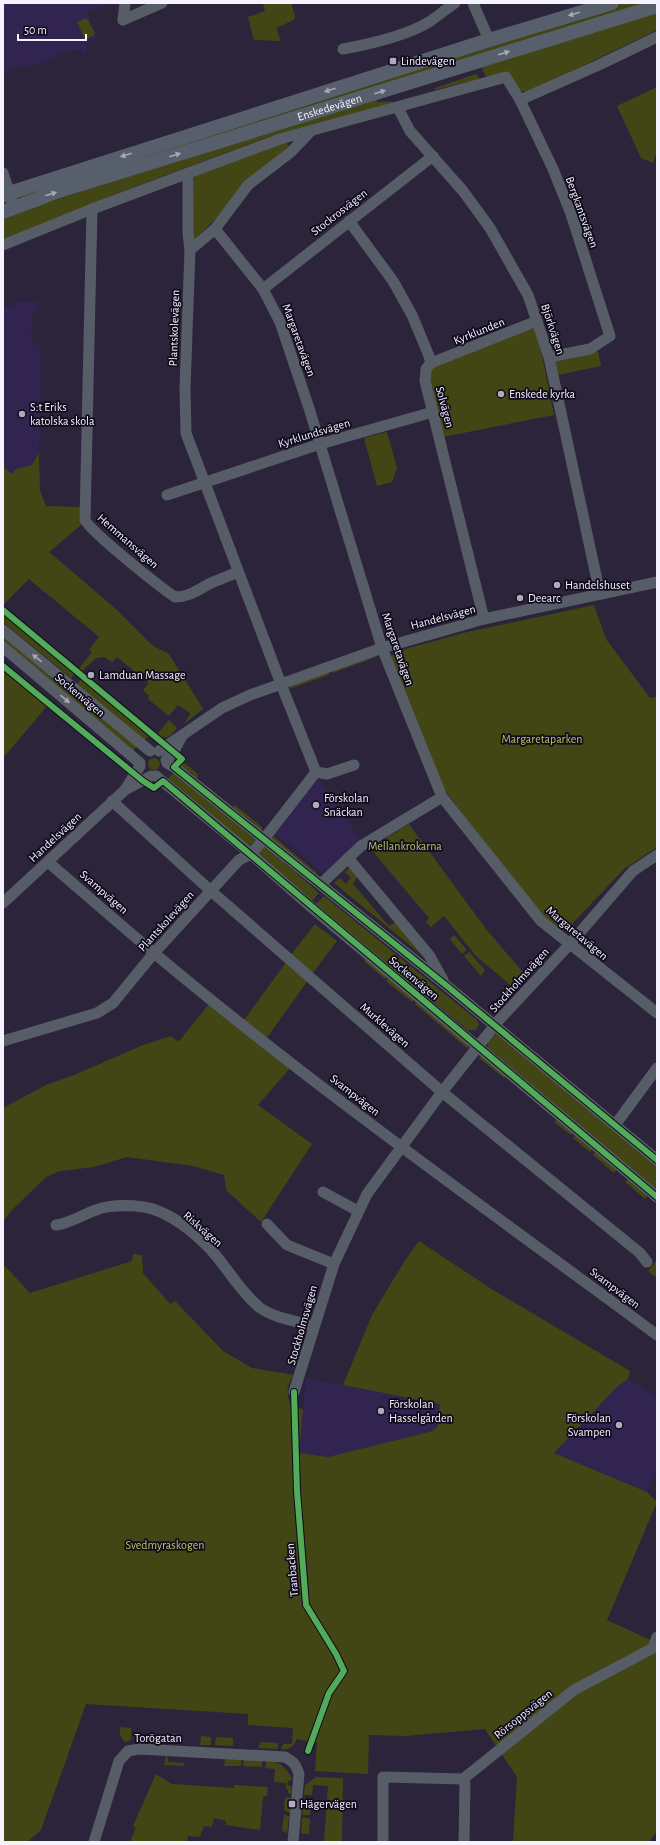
<svg xmlns="http://www.w3.org/2000/svg" width="660" height="1845" font-family="'Alegreya Sans',sans-serif">
<rect width="100%" height="100%" fill="#2c243b"/>
<g fill="#312451">
<path d="M3 3H109L110 4 87 13 97 38 87 43 85 54 76 49 23 69 21 65 3 73Z"/>
<path d="M37 301 36 310 32 314 31 332 32 341 41 348 39 453 32 465 16 469 12 474 3 467V309L19 302Z"/>
<path d="M318 778 361 841 328 871 322 872 275 833Z"/>
<path d="M306 1378 440 1404 438 1426 433 1431 328 1457 299 1453Z"/>
<path d="M628 1379 657 1397V1469L647 1492 554 1453 618 1386Z"/>
</g>
<g fill="#424614">
<path d="M268 3H291L295 16 294 20 276 28 281 41 254 40 248 17 265 11 263 5Z"/>
<path d="M624 3H645L3 207V199Z"/>
<path d="M657 10V30L528 92 521 91 508 75 486 77 481 66Z"/>
<path d="M85 18 88 20 95 33 93 36 85 40 77 22Z"/>
<path d="M476 74 480 79 434 90 435 88Z"/>
<path d="M657 87V151L653 163 641 158 617 106Z"/>
<path d="M376 99 377 102 391 101 392 104 268 137 118 193 3 241V219L42 204Z"/>
<path d="M286 141 290 148 195 239 192 237 194 179 196 174Z"/>
<path d="M534 328 541 350 554 415 443 437 428 375 433 367Z"/>
<path d="M598 351 601 366 558 375 555 362 557 359Z"/>
<path d="M387 432 397 468 392 482 377 486 364 438Z"/>
<path d="M39 453 40 491 46 506 80 507 81 525 49 552 117 610 153 646 169 654 203 709 184 724 189 716 190 713 178 705 169 716 148 699 149 696 143 690 149 683 117 657 112 662 104 657 96 658 81 672 78 670 92 652 89 650 99 637 29 579 3 605V467L12 474 16 469 32 465Z"/>
<path d="M594 605 606 639 650 698 657 697V847L624 869 572 924 565 928 557 927 542 917 442 787 391 656 402 650 463 633Z"/>
<path d="M3 614 75 673 71 678 3 622Z"/>
<path d="M3 635 137 746 133 751 3 644Z"/>
<path d="M376 656V657L333 673V671Z"/>
<path d="M3 669 47 706 3 758Z"/>
<path d="M328 673 329 675 289 689 291 686Z"/>
<path d="M81 679 149 736 143 741 77 684Z"/>
<path d="M169 720 176 727V729C171 737 165 740 157 735Z"/>
<circle cx="154" cy="764" r="6"/>
<path d="M183 762 198 774V777L195 778 192 773 178 767Z"/>
<path d="M174 772 256 839 249 847 167 780Z"/>
<path d="M235 805 262 827V831L233 807Z"/>
<path d="M409 824 486 929 526 976 514 988 477 957 444 916 431 927 426 922 429 918 370 848Z"/>
<path d="M273 836 317 873V874L272 839Z"/>
<path d="M264 845 319 893 312 901 256 854Z"/>
<path d="M350 867 358 876 353 884 389 926 396 922 423 956 334 883 340 878 346 884 351 878 345 872Z"/>
<path d="M324 896 477 1020 479 1024 476 1030H468L315 905Z"/>
<path d="M315 924 337 941 312 974 290 956Z"/>
<path d="M454 935 467 950 462 954 450 939Z"/>
<path d="M469 952 485 970 481 976 464 956Z"/>
<path d="M366 959 387 976 385 979 364 961Z"/>
<path d="M287 961 309 979 266 1039 244 1020Z"/>
<path d="M389 978 414 999 412 1002 386 981Z"/>
<path d="M418 1002 468 1045V1049L415 1004Z"/>
<path d="M209 1004 292 1066 258 1105 312 1144 261 1222 226 1190 224 1175 193 1166 127 1157 94 1167 60 1171 46 1177 10 1212 3 1222V1108L46 1085 74 1075 143 1045 171 1036 177 1041 180 1040Z"/>
<path d="M497 1033 657 1166V1191L487 1047 489 1040Z"/>
<path d="M481 1056 506 1076 504 1078 479 1058Z"/>
<path d="M557 1119 573 1132 571 1135 554 1122Z"/>
<path d="M576 1135 593 1149 590 1152 573 1138Z"/>
<path d="M596 1151 617 1169 614 1173 593 1155Z"/>
<path d="M628 1179 648 1195 645 1199 625 1182Z"/>
<path d="M419 1241 493 1290 630 1371 628 1379 618 1386 554 1453 647 1492 657 1502 607 1620 657 1643V1831L649 1842H513L517 1777 485 1729 405 1736 369 1735 368 1774 315 1771 317 1743 297 1739C293 1747 290 1750 281 1749L283 1744H292L293 1728 248 1725V1714L86 1704 41 1830 27 1842H3V1264L30 1293 132 1261 133 1254 142 1255 143 1273 170 1304 175 1301 223 1351 252 1368 294 1375C286 1386 286 1393 291 1406L303 1409 299 1453 328 1457 433 1431 438 1426 440 1404 343 1385 372 1315 404 1262Z"/>
<path d="M656 1261 657 1262V1278L648 1271Z"/>
<path d="M120 1727 131 1728V1740L124 1742 120 1734Z"/>
<path d="M172 1733 178 1734V1743H168L171 1740Z"/>
<path d="M201 1736 211 1737V1745H200Z"/>
<path d="M216 1737 233 1738V1746L215 1745Z"/>
<path d="M261 1742 278 1743V1749L258 1748Z"/>
<path d="M166 1755H167L168 1762 184 1763V1766L164 1765Z"/>
<path d="M225 1759 241 1760V1766H224Z"/>
<path d="M244 1759 262 1760V1767L243 1766Z"/>
<path d="M266 1761C279 1761 287 1767 292 1779L287 1782 288 1785 292 1787 291 1794 288 1793V1789H286V1783L274 1782 275 1769 265 1768Z"/>
<path d="M156 1774 172 1784 234 1788V1785L268 1787 267 1796 263 1797 260 1830 226 1825V1821L214 1818 212 1827 204 1826 200 1837 188 1836 187 1842H130L136 1828 133 1826Z"/>
<path d="M316 1777 343 1778 342 1842H324L328 1786 313 1785 312 1795H304L305 1785Z"/>
<path d="M285 1797 291 1798 290 1813 284 1810Z"/>
<path d="M304 1798 311 1800 310 1815H302Z"/>
<path d="M284 1815 289 1816 287 1834 282 1830Z"/>
<path d="M302 1817 310 1819 309 1834 301 1833Z"/>
</g>
<g fill="none" stroke-linecap="round" stroke-linejoin="round">
<g stroke="#565d67" stroke-width="11">
<path d="M473 3 489 40"/>
<path d="M123 20 162 3"/>
<path d="M123 20 125 3"/>
<path d="M343 49C370 44 406 36 429 22 438 16 446 9 455 3"/>
<path d="M520 100 553 169 571 214 610 336 590 349 549 357"/>
<path d="M398 108 410 131 463 191 490 228 528 295 549 357 600 594"/>
<path d="M3 173 14 207"/>
<path d="M92 209 85 520C92 533 160 587 175 597 190 597 199 589 211 583 220 579 229 576 238 572"/>
<path d="M349 221 393 281 412 315 429 356 431 363 426 369 425 381 484 619"/>
<path d="M215 229 263 289 280 322 309 408 382 648 442 797 541 921 657 1013"/>
<path d="M3 245 92 209 280 139 506 77 520 100 601 64 657 37"/>
<path d="M190 250 215 229 248 185 291 152 310 132"/>
<path d="M263 289 433 156"/>
<path d="M431 363 537 321"/>
<path d="M167 495 320 444 433 412"/>
<path d="M3 630 150 751"/>
<path d="M3 647 140 763"/>
<path d="M159 751 222 708 250 695 382 648 484 619 657 582"/>
<path d="M166 760 173 753 181 738"/>
<path d="M167 763 174 767 447 986 657 1160"/>
<path d="M316 772 327 774 354 765"/>
<path d="M156 776 251 854 310 906 657 1197"/>
<path d="M125 790 140 766"/>
<path d="M112 801 211 891 442 1092 640 1253 647 1262"/>
<path d="M348 858 429 955 443 980"/>
<path d="M48 862C83 892 118 923 154 953 315 1088 488 1210 657 1335"/>
<path d="M321 884 361 846 442 797"/>
<path d="M3 903 125 790 151 776"/>
<path d="M3 1041 97 1013 113 1003 154 953 239 860 251 854 264 839 316 772 281 684 186 433 185 388 190 250 188 233V173"/>
<path d="M615 1125 657 1068"/>
<path d="M323 1192 358 1211"/>
<path d="M267 1224 287 1245 334 1264"/>
<path d="M56 1225C70 1223 82 1215 96 1210 109 1205 129 1205 144 1207 169 1211 195 1233 212 1251 228 1269 240 1291 259 1307 273 1318 296 1321 313 1326"/>
<path d="M294 1392 334 1264 367 1194 442 1092 499 1020 569 945 633 871 657 855"/>
<path d="M463 1779 465 1784 464 1842"/>
<path d="M94 1842 119 1761 128 1751 139 1749 285 1757C294 1762 296 1765 299 1774L293 1842"/>
<path d="M383 1842V1777L463 1779 574 1690 653 1648 657 1637"/>
</g>
<g stroke="#565f6b" stroke-width="14">
<path d="M3 195 489 40 612 3"/>
<path id="s1" d="M3 212 59 191 657 6"/>
</g>
<g stroke="#0f0a1c" stroke-width="8">
<g id="cycleway">
<path d="M3 610 182 759 174 767 447 986 657 1160"/>
<path d="M3 666 143 781 154 788 163 781 657 1197"/>
<path d="M294 1392 297 1491 306 1605 336 1654 344 1671 329 1693 308 1751"/>
</g>
</g>
<use href="#cycleway" stroke="#51ab58" stroke-width="6"/>
</g>
<defs><path id="oneway-solid" d="M-6-.8H1V-3.2L6.5 0L1 3.2V.8H-6Z"/></defs>
<g fill="#a6a9b4">
<use href="#oneway-solid" transform="translate(574 14) rotate(164)"/>
<use href="#oneway-solid" transform="translate(504 53) rotate(-17)"/>
<use href="#oneway-solid" transform="translate(330 90) rotate(163)"/>
<use href="#oneway-solid" transform="translate(380 92) rotate(-17)"/>
<use href="#oneway-solid" transform="translate(126 155) rotate(162)"/>
<use href="#oneway-solid" transform="translate(175 155) rotate(-17)"/>
<use href="#oneway-solid" transform="translate(51 194) rotate(-18)"/>
</g>
<g fill="#a6a8b2">
<use href="#oneway-solid" transform="translate(37 658) rotate(-141)"/>
<use href="#oneway-solid" transform="translate(65 699) rotate(40)"/>
</g>
<g fill="#afabba" stroke="#0f0a1c" stroke-width="1.5">
<rect x="389" y="57" width="8" height="8" rx="2"/>
<circle cx="501" cy="394" r="4"/>
<circle cx="22" cy="414" r="4"/>
<circle cx="557" cy="585" r="4"/>
<circle cx="520" cy="598" r="4"/>
<circle cx="91" cy="675" r="4"/>
<circle cx="316" cy="805" r="4"/>
<circle cx="381" cy="1411" r="4"/>
<circle cx="619" cy="1425" r="4"/>
<rect x="288" y="1800" width="8" height="8" rx="2"/>
</g>
<g text-anchor="middle" stroke-width="3.5" stroke-linejoin="round" paint-order="stroke">
<g font-size="12" fill="#f5f3fe" stroke="#0f0a1c" text-anchor="start">
<text x="401" y="65">Lindevägen</text>
<text x="509" y="398">Enskede kyrka</text>
<text x="30" y="411">S:t Eriks<tspan x="30" dy="14">katolska skola</tspan></text>
<text x="565" y="589">Handelshuset</text>
<text x="528" y="602">Deearc</text>
<text x="99" y="679">Lamduan Massage</text>
<text x="324" y="802">Förskolan<tspan x="324" dy="14">Snäckan</tspan></text>
<text x="389" y="1408">Förskolan<tspan x="389" dy="14">Hasselgården</tspan></text>
<text x="611" y="1422" text-anchor="end">Förskolan<tspan x="611" dy="14">Svampen</tspan></text>
<text x="300" y="1808">Hägervägen</text>
</g>
<g font-size="12" fill="#f5f3fe" stroke="#0f0a1c">
<text dy="4" stroke="none"><textPath href="#s1" startOffset="343">Enskedevägen</textPath></text>
<text transform="translate(339 212) rotate(-38)" y="4">Stockrosvägen</text>
<text transform="translate(582 212) rotate(70)" y="4">Bergkantsvägen</text>
<text transform="translate(174 328) rotate(-88)" y="4">Plantskolevägen</text>
<text transform="translate(553 329) rotate(72)" y="4">Björkvägen</text>
<text transform="translate(479 331) rotate(-22)" y="4">Kyrklunden</text>
<text transform="translate(299 340) rotate(70)" y="4">Margaretavägen</text>
<text transform="translate(445 407) rotate(75)" y="4">Solvägen</text>
<text transform="translate(314 433) rotate(-17)" y="4">Kyrklundsvägen</text>
<text transform="translate(128 541) rotate(41)" y="4">Hemmansvägen</text>
<text transform="translate(443 617) rotate(-15)" y="4">Handelsvägen</text>
<text transform="translate(398 649) rotate(71)" y="4">Margaretavägen</text>
<text transform="translate(80 695) rotate(40)" y="4">Sockenvägen</text>
<text transform="translate(55 837) rotate(-43)" y="4">Handelsvägen</text>
<text transform="translate(104 892) rotate(41)" y="4">Svampvägen</text>
<text transform="translate(166 921) rotate(-48)" y="4">Plantskolevägen</text>
<text transform="translate(577 933) rotate(40)" y="4">Margaretavägen</text>
<text transform="translate(414 978) rotate(40)" y="4">Sockenvägen</text>
<text transform="translate(519 980) rotate(-48)" y="4">Stockholmsvägen</text>
<text transform="translate(385 1025) rotate(41)" y="4">Murklevägen</text>
<text transform="translate(355 1095) rotate(38)" y="4">Svampvägen</text>
<text transform="translate(203 1229) rotate(41)" y="4">Riskvägen</text>
<text transform="translate(615 1288) rotate(37)" y="4">Svampvägen</text>
<text transform="translate(302 1325) rotate(-74)" y="4">Stockholmsvägen</text>
<text transform="translate(292 1570) rotate(-95)" y="4">Tranbacken</text>
<text transform="translate(523 1714) rotate(-39)" y="4">Rörsoppsvägen</text>
<text x="158" y="1742">Torögatan</text>
</g>
<g font-size="12" fill="#bcc861" stroke="#0f0a1c">
<text x="542" y="743">Margaretaparken</text>
<text x="405" y="850">Mellankrokarna</text>
<text x="165" y="1549">Svedmyraskogen</text>
</g>
</g>
<rect width="660" height="1845" fill="none" stroke="#f5f3fe" stroke-width="8"/>
<path d="M18 34v6h68v-6" fill="none" stroke="#f5f3fe" stroke-width="2"/>
<text x="24" y="34" font-size="12" fill="#f5f3fe" stroke="#0f0a1c" stroke-width="3" paint-order="stroke">50 m</text>
</svg>
